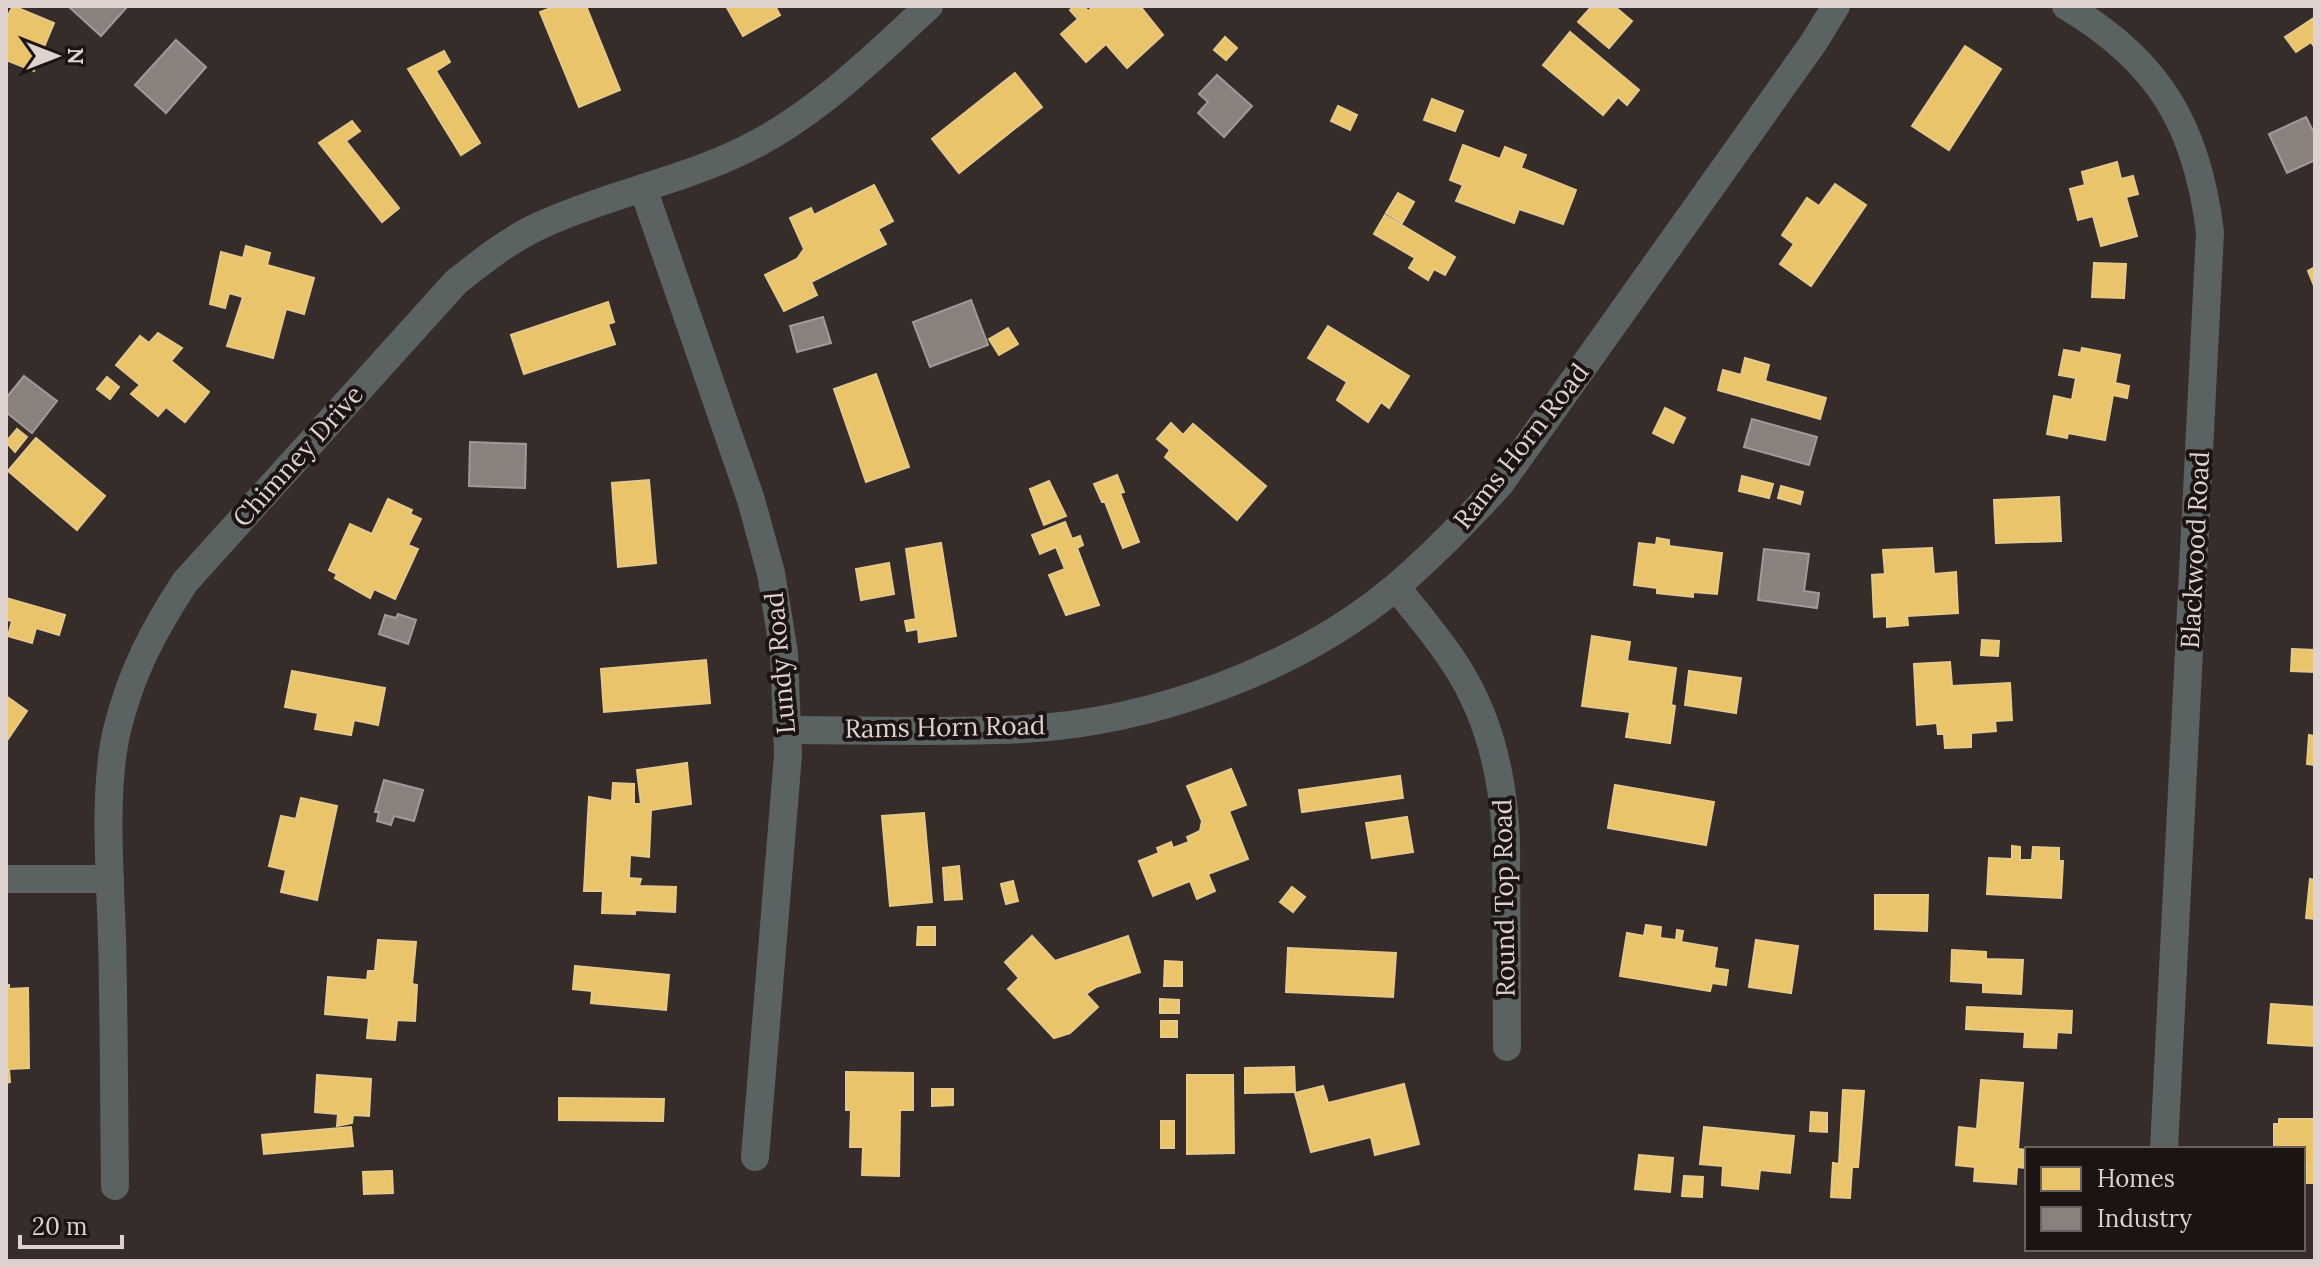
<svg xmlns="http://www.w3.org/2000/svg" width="2321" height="1267" font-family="Lora,serif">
<rect width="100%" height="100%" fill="#362c29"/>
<g fill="#e9c46a" stroke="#e6c888" stroke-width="2">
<path d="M13 6 54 23 34 71 6 60V19Z"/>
<path d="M556 6H586L620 90 579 107 540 12Z"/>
<path d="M726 6H775L780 15 743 36Z"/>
<path d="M1074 6H1084L1088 11 1094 6H1140L1163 35 1127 68 1106 44 1086 62 1061 34 1078 19 1070 10Z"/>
<path d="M1592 6H1614L1632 21 1609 48 1578 22Z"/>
<path d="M2315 17V48L2311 42 2296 52 2285 37Z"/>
<path d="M1570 32 1639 90 1627 105 1618 97 1603 115 1543 65Z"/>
<path d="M1225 37 1237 48 1226 60 1214 50Z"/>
<path d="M1965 46 2001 69 1949 150 1912 126Z"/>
<path d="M444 51 450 62 436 71 480 143 461 155 408 69Z"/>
<path d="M1015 73 1042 107 959 173 932 139Z"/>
<path d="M1432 99 1463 111 1455 131 1424 120Z"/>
<path d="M1338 106 1357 115 1350 130 1331 121Z"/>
<path d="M352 121 360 131 346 141 399 208 382 222 319 143Z"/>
<path d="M1463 145 1500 159 1505 147 1526 155 1521 168 1576 190 1563 224 1519 209 1514 223 1456 201 1463 185 1450 180Z"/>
<path d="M2117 162 2121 179 2133 176 2138 194 2126 197 2137 236 2101 246 2093 216 2078 220 2070 189 2085 185 2082 172Z"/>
<path d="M1835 184 1866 205 1811 286 1780 264 1794 244 1782 235 1807 198 1819 206Z"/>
<path d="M874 185 893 221 878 229 886 244 811 282 817 295 784 311 765 275 797 259 804 249 790 218 811 208 814 215Z"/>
<path d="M1398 193 1414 202 1402 223 1386 213Z"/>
<path d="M1385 215 1455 257 1445 275 1434 269 1428 280 1409 268 1415 258 1374 234Z"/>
<path d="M246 246 270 253 267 265 314 278 304 314 286 309 273 358 227 346 243 297 229 293 225 308 210 304 221 252 243 258Z"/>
<path d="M2094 263 2126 264 2124 298 2092 297Z"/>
<path d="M2315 267V288L2308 271Z"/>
<path d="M608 302 614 322 608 324 615 344 524 374 511 335Z"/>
<path d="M1328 326 1409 376 1389 408 1381 402 1368 422 1337 400 1347 382 1308 358Z"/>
<path d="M1008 328 1018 344 999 355 989 339Z"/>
<path d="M158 333 182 348 171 361 209 392 185 422 166 407 158 416 131 394 140 385 116 365 140 336 149 343Z"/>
<path d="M2082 348 2120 355 2115 383 2129 386 2127 398 2113 395 2105 440 2068 433 2067 438 2047 434 2054 396 2072 400 2076 378 2059 375 2064 350 2081 353Z"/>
<path d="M1745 358 1769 365 1765 381 1826 398 1820 419 1718 390 1723 370 1741 375Z"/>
<path d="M876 374 909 467 866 482 834 389Z"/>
<path d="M107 377 119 387 110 399 97 389Z"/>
<path d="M1665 408 1685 418 1673 443 1653 433Z"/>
<path d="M1171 423 1183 435 1193 424 1266 486 1237 520 1165 457 1170 450 1157 439Z"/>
<path d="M17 429 27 437 15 452 6 442Z"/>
<path d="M36 438 105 496 77 530 8 471Z"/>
<path d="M1117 475 1124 492 1120 493 1139 542 1123 548 1105 502H1102L1094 484Z"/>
<path d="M1742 476 1773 484 1769 498 1739 491Z"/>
<path d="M649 480 656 563 618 567 612 483Z"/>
<path d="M1049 481 1066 516 1044 525 1030 489Z"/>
<path d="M1781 486 1803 492 1800 504 1778 498Z"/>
<path d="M2059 497 2061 541 1996 543 1994 500Z"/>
<path d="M388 499 412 510 410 514 421 519 408 545 418 549 395 599 374 589 370 598 335 578 337 574 329 570 350 524 372 534Z"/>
<path d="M1065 522 1072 539 1080 536 1083 545 1077 548 1099 605 1066 615 1049 575 1065 569 1056 547 1040 554 1032 535Z"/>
<path d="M1657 538 1669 540V546L1722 553 1717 594 1693 592V597L1657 593V588L1634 585 1639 543 1656 545Z"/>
<path d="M941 543 956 636 919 642 918 629 907 631 905 621 916 619 906 549Z"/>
<path d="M1932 548 1934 574 1956 572 1958 613 1907 616 1908 625 1887 627V616L1874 617 1872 575 1885 574 1883 550Z"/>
<path d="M889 563 894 594 861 600 856 569Z"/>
<path d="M6 598 65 615 59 635 36 628 32 643 8 636 12 621 6 620Z"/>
<path d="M1592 636 1630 642 1627 661 1676 668 1671 705 1675 706 1670 743 1626 737 1630 712 1582 706Z"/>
<path d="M1982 640 1999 641 1998 656 1981 655Z"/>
<path d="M2292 649 2315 650V672L2291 671Z"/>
<path d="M706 660 710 703 604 712 601 669Z"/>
<path d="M1950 662 1952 686 2010 683 2012 720 1995 721 1996 731 1971 733V747L1945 748 1944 734H1938L1937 723 1917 725 1914 664Z"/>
<path d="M292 671 385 688 378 725 354 720 351 735 315 729 318 713 285 707Z"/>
<path d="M1689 671 1741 678 1736 713 1685 705Z"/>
<path d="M6 696 27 711 6 742Z"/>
<path d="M2309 735 2315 736V765L2307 764Z"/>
<path d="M687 763 691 804 651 810 649 857 630 855 629 878 641 879 639 886 676 887 675 912 635 910V914L602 913 603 891H584L589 797 612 801 613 783 634 784V804H641L637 770Z"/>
<path d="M1231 769 1246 805 1229 811 1248 859 1208 874 1215 891 1197 899 1190 881 1153 896 1139 861 1159 853 1157 848 1171 842 1173 848 1189 842 1187 837 1200 831 1202 821 1187 786Z"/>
<path d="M1400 776 1403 798 1302 812 1299 790Z"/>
<path d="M1615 785 1714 802 1706 845 1608 828Z"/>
<path d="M301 798 337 806 317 900 281 892 286 870 269 866 281 816 296 819Z"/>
<path d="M924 813 932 902 890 906 882 816Z"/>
<path d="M1407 817 1413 852 1372 858 1366 823Z"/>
<path d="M2012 846 2020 847V860H2032L2033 847 2059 848V861H2063L2061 898 1987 894 1989 858 2012 859Z"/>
<path d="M959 866 962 899 945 900 943 868Z"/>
<path d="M2310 879 2315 880V919L2306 918Z"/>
<path d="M1013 881 1018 901 1006 904 1001 884Z"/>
<path d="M1292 887 1305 897 1293 912 1280 902Z"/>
<path d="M1875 895H1928L1927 931 1875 929Z"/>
<path d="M1646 925 1661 927 1660 938 1676 940 1677 930 1683 931 1681 942 1717 948 1714 968 1728 970 1726 985 1712 983 1710 991 1620 976 1627 933 1644 936Z"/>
<path d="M918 927H935V945H917Z"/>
<path d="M1032 936 1055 961 1128 936 1140 972 1096 987 1086 994 1098 1007 1070 1033 1054 1038 1008 989 1019 978 1005 962Z"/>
<path d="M378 940 416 942 412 984 417 985 415 1021 397 1020 395 1040 367 1038 369 1018 325 1014 328 977 367 980 368 971H375Z"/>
<path d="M1756 940 1798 946 1791 993 1749 987Z"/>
<path d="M1288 948 1396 953 1393 997 1286 992Z"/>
<path d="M1952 950 1986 952V959L2023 960 2021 994 1983 992V983L1951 981Z"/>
<path d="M1165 961 1182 962V986H1164Z"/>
<path d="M575 966 669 975 666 1010 591 1003 592 991 573 989Z"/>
<path d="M6 985H9V989L28 988 29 1068 9 1069 10 1082 6 1083Z"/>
<path d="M1160 999 1179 1000V1013H1160Z"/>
<path d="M2271 1004 2315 1007V1046L2268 1043Z"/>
<path d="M1967 1007 2072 1011 2071 1033 2057 1032 2056 1048 2024 1047 2025 1032 1966 1029Z"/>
<rect x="1161" y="1021" width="16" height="16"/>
<path d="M1294 1067 1295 1092 1245 1093V1068Z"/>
<path d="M846 1072 913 1073V1110H900L899 1176 862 1175 863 1147H850L851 1110H846Z"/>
<path d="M317 1075 371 1079 369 1116 353 1115 352 1123 337 1126 338 1114 315 1112Z"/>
<path d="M1187 1075H1233L1234 1153 1187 1154Z"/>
<path d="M1981 1080 2023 1083 2018 1149 2027 1150 2025 1168 2017 1167 2016 1184 1974 1181 1975 1167 1956 1165 1959 1127 1977 1129Z"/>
<path d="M1404 1084 1419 1144 1375 1155 1371 1137 1311 1152 1295 1093 1323 1086 1328 1103Z"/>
<path d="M932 1089H953V1105L932 1106Z"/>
<path d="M1843 1090 1864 1091 1858 1167H1852L1850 1198 1831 1197 1833 1163 1839 1164Z"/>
<path d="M559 1098 664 1099 663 1121 559 1120Z"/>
<path d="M1811 1112 1827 1113V1132L1810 1131Z"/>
<path d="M2279 1119H2315V1183H2307V1163H2303V1149H2274V1124H2279Z"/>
<rect x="1161" y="1121" width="13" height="27"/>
<path d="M351 1127 353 1146 264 1154 262 1135Z"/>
<path d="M1704 1127 1794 1136 1790 1173 1760 1170 1758 1189 1722 1185 1723 1166 1700 1164Z"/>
<path d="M1639 1155 1673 1158 1670 1192 1635 1189Z"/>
<path d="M392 1171 393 1193 364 1194 363 1172Z"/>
<path d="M1684 1176 1703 1177 1702 1197 1682 1196Z"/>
</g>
<g fill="#8a817c" stroke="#a39995" stroke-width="2">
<path d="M68 6H125L126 8 101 36Z"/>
<path d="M176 40 206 67 166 113 135 85Z"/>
<path d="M1217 75 1252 106 1224 137 1198 113 1208 102 1199 94Z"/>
<path d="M2306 117 2315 135V160L2287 173 2269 134Z"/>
<path d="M971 300 988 345 930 367 913 322Z"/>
<path d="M823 317 831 343 797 352 790 326Z"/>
<path d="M24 376 57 401 32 433 6 412V398Z"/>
<path d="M1752 419 1817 437 1809 465 1744 447Z"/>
<path d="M470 442 526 444 525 488 469 486Z"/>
<path d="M1764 549 1809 554 1804 591 1819 593 1817 608 1758 600Z"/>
<path d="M398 614 416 620 408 644 379 634 385 615 396 618Z"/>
<path d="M384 780 423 790 414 821 394 816 391 825 377 821 379 812H375Z"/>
</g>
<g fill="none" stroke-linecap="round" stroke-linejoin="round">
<g stroke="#5a6262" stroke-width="28">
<path d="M2066 6C2159 61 2197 126 2210 232L2164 1149"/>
<path d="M643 188 751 500 771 573 784 653 788 755 755 1157"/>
<path d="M1396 587C1415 611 1436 635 1453 661 1489 714 1503 775 1506 838L1507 1047"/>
<path d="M788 730C867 730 946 733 1024 729 1153 722 1298 669 1397 586 1434 554 1467 520 1500 484L1814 42 1836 6"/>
<path d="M6 879H110"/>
<path d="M115 1186C114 1103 114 1020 112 937 110 875 103 789 117 730 131 673 153 631 185 582L456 282C485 259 514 236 548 222 611 194 680 181 742 151 814 117 871 59 929 6"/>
</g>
</g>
<g text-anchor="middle" stroke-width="8" stroke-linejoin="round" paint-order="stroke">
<g font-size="26" fill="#ded1ce" stroke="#1c1412">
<text transform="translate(1521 446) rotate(-52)" y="9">Rams Horn Road</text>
<text transform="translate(298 456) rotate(-48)" y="9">Chimney Drive</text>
<text transform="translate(2195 550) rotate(-87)" y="9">Blackwood Road</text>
<text transform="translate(780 663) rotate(-95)" y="9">Lundy Road</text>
<text transform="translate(945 727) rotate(-1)" y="9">Rams Horn Road</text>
<text transform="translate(1504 898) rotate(-91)" y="9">Round Top Road</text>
</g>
</g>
<rect width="2321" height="1267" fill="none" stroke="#ded1ce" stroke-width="16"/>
<rect x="2025" y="1147" width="280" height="104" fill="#1c1412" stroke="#6a605d" stroke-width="2"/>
<rect x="2041" y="1167" width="40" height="24" fill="#e9c46a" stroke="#6a605d" stroke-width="2"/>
<text x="2097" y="1187" font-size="24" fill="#ded1ce">Homes</text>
<rect x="2041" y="1207" width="40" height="24" fill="#8a817c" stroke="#6a605d" stroke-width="2"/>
<text x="2097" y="1227" font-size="24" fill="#ded1ce">Industry</text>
<g transform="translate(56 56) rotate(90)" stroke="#1c1412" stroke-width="6" paint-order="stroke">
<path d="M0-6L14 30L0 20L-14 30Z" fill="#ded1ce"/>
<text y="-12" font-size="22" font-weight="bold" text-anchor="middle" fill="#ded1ce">N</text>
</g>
<path d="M20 1235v12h102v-12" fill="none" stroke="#ded1ce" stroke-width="4"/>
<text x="32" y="1235" font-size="24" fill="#ded1ce" stroke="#1c1412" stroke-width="6" paint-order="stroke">20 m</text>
</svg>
